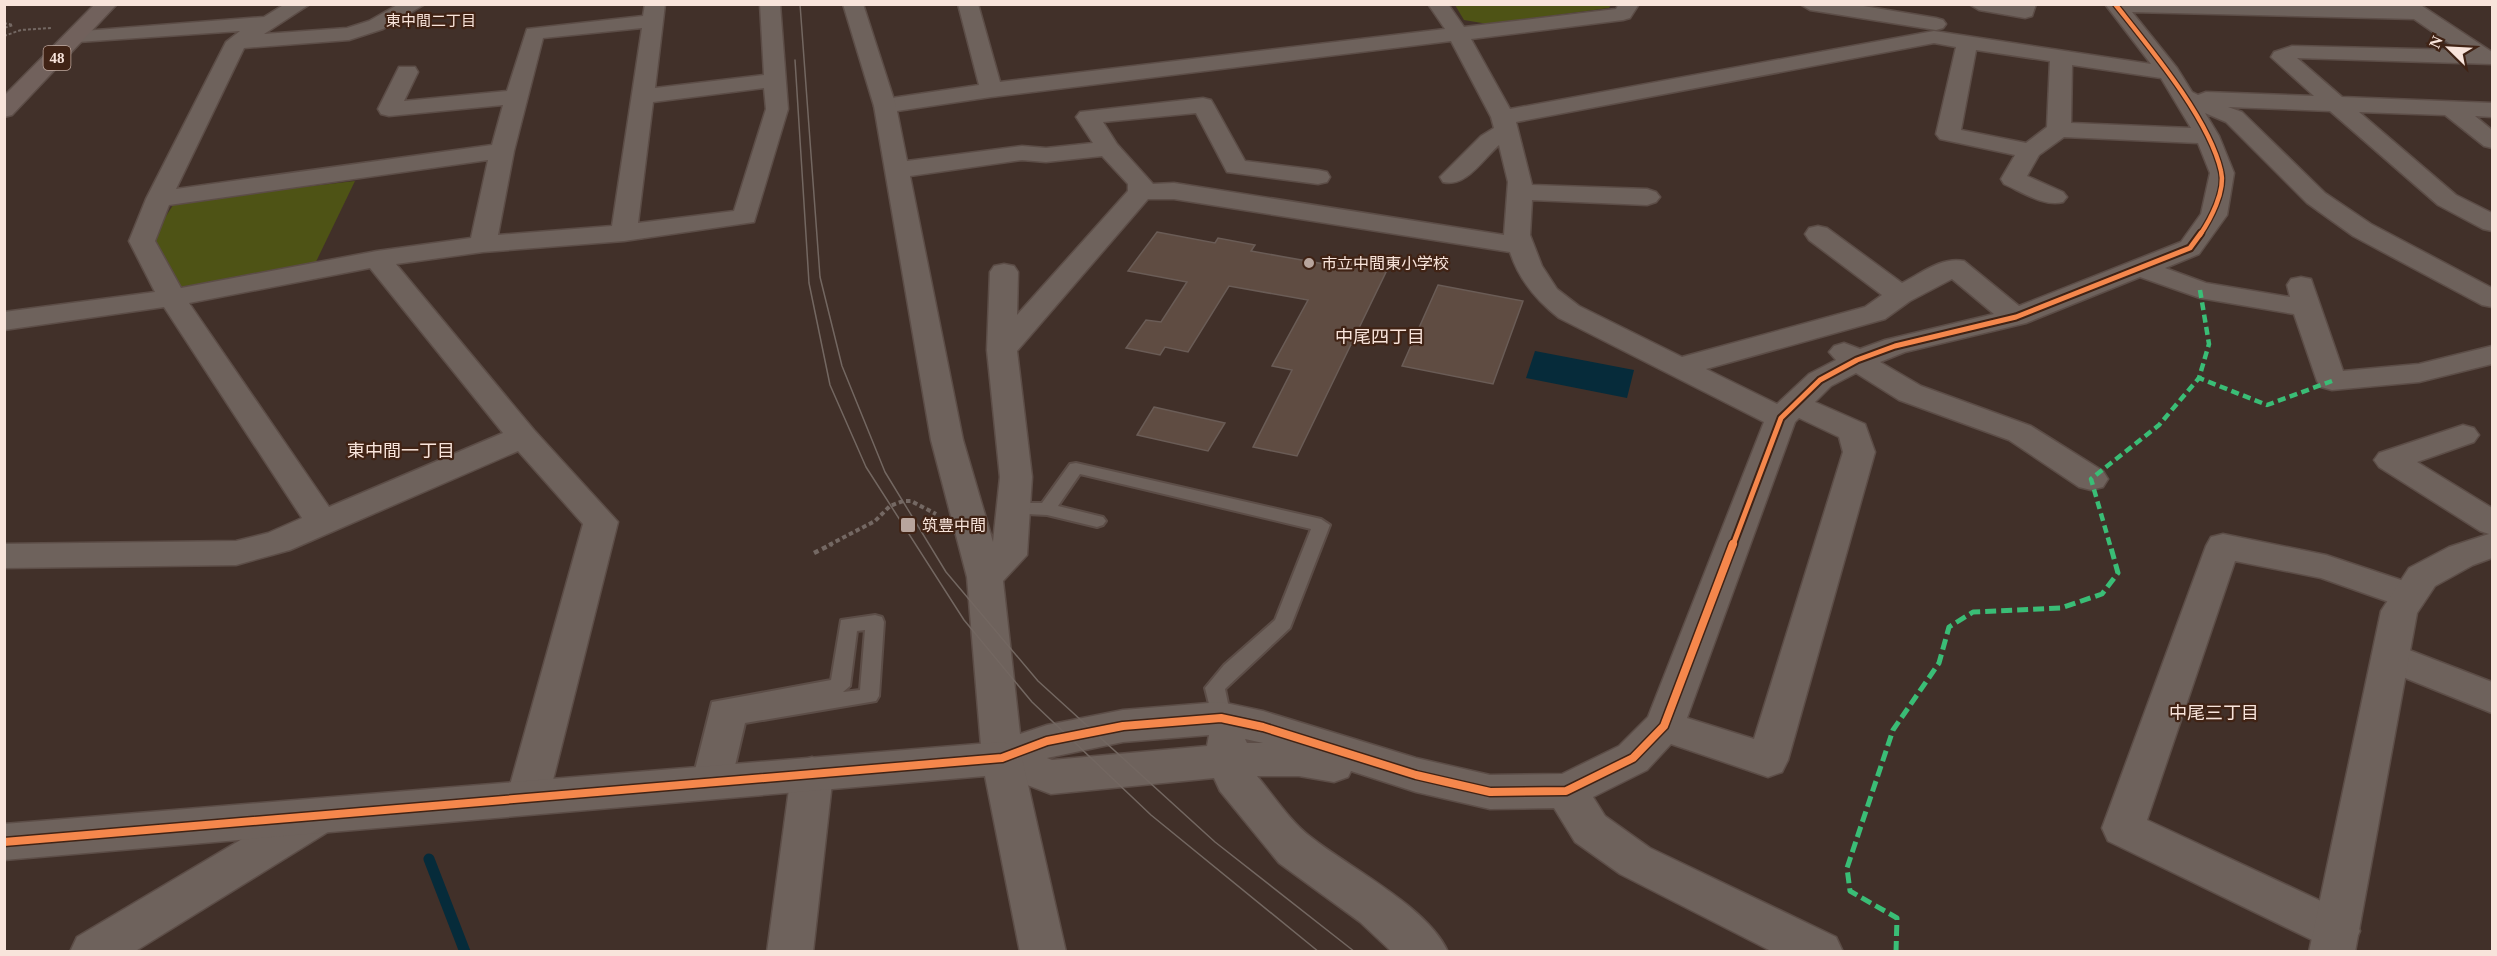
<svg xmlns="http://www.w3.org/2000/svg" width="2497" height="956" font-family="'Times New Roman','Noto Sans JP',serif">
<rect width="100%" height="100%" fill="#413029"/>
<g fill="#4e5315">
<path d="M1455 5H1611L1609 8 1488 24 1464 20Z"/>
<path d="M355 181 312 270 179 287 150 241 175 202Z"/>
</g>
<path fill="#062b3a" d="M1535 351 1634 370 1627 398 1526 378Z"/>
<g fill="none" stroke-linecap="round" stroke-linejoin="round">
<path stroke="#062b3a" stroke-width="11" d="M429 859 465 952"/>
</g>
<g fill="#5f4c42" stroke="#6a5c56" stroke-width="1.5">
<path d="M1157 232 1215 243 1218 238 1255 245 1251 251 1347 268 1350 261 1388 268 1297 456 1253 447 1292 370 1272 366 1308 300 1229 286 1188 352 1165 347 1160 355 1126 348 1146 320 1161 322 1187 282 1128 271Z"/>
<path d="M1438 285 1523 301 1493 384 1402 366Z"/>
<path d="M1154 407 1225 423 1208 451 1137 435Z"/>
</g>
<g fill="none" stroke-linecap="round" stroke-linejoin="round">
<g stroke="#5c4d47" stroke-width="4">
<g id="service">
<path d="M1076 463 1321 519 1330 525 1290 628 1225 689 1231 718 1228 724 1221 726 1214 724 1205 688 1224 665 1275 620 1311 529 1080 474 1058 506 1103 517 1106 521 1103 525 1097 527 1047 515 1007 513 1005 509 1013 503H1042L1070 464Z"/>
<path d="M875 615 882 617 884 622 879 696 876 701 745 723 730 787 723 789 716 787 713 781 715 771 709 788 702 791 695 788 692 782 712 702 831 680 841 620ZM865 630 860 690 843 692 850 686 857 631Z"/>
</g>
</g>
<g stroke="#5c4d47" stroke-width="3">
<g id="minor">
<path d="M285 4H310L264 34 347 28 369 21 399 4H425L383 29 349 40 244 48 176 189 492 145 503 105 389 116 381 114 378 109 399 67H415L418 72 404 101 507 91 527 29 643 16 645 4H665L655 88 764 75 760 4H780L788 109 754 222 624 241 483 252 396 264 534 430 618 522 549 796 543 808 528 813 513 808 507 796 583 524 518 451 290 550 236 565 4 568V544L236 541 268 533 302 518 164 307 4 330V312L155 292 129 241 146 199 226 42 240 31 78 42 71 40 68 36 71 32 264 17ZM642 28 612 226 498 235 514 151 543 38ZM764 88 766 109 734 211 638 223 653 102ZM488 160 471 238 377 251 181 288 155 241 169 205ZM370 268 503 433 329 507 189 303Z"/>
<path d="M958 4H978L1000 82 1445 29 1428 4H1448L1464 27 1616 9 1619 4H1639L1630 18 1623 20 1471 39 1510 109 1934 31 2151 64 2105 4H2419L2492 52V64L2297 58 2342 97 2492 103V117L2475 116 2492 130V148L2484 146 2445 115 2359 112 2456 195 2492 213V231L2483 229 2438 205 2330 111 2228 107 2242 112 2325 193 2371 224 2492 288V307L2482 305 2353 236 2307 203 2226 122 2205 113 2219 136 2234 173 2227 215 2199 254 2165 268 2206 283 2290 297 2287 285 2291 279 2301 277 2311 279 2343 371 2419 364 2492 346V364L2419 382 2332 390 2321 387 2317 381 2294 314 2200 298 2140 277 2026 323 1905 352 1880 362 1921 386 2031 426 2103 471 2108 479 2103 487 2091 490 2079 487 2009 440 1899 400 1856 373 1831 386 1815 402 1865 424 1875 452 1788 760 1782 772 1768 777 1671 744 1647 770 1593 797 1605 816 1650 848 1836 937 1843 952H1773L1620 874 1575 842 1554 808 1490 809 1416 792 1351 771 1348 777 1334 782 1299 776H1257C1274 796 1291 823 1312 838 1350 868 1428 907 1448 952H1392L1360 922 1279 863 1220 791 1214 778 1051 794 988 770 982 758 967 577 931 440 874 106 877 101 885 99 979 85ZM2132 12 2414 19 2459 50 2292 46 2274 52 2271 57 2314 96 2206 92 2198 95 2192 92 2177 68ZM1451 41 1491 117 1494 128 1481 136 1440 177 1443 182C1466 188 1483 159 1499 145L1508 182 1504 235 1174 183 1153 184 1117 144 1103 122 1196 113 1227 172 1318 184 1327 182 1330 177 1327 172 1318 170 1245 161 1214 105 1211 100 1203 98 1080 112 1076 117 1093 143 1046 148 1022 146 907 161 897 111 991 97ZM1934 43 1956 47 1936 134 1940 139 2015 155 2001 179 2004 184C2022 192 2044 207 2063 202L2067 197 2063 192 2027 176 2039 155 2064 137 2198 143 2210 173 2201 214 2181 242 2019 306 1964 261C1942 256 1920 274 1902 283L1827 228 1818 226 1809 228 1805 234 1809 240 1882 295 1865 307 1682 357 1579 306 1557 289 1542 266 1530 235 1532 200 1647 205 1656 202 1660 197 1656 192 1647 189 1532 185 1516 122ZM1976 50 2050 61 2047 127 2026 143 1961 130ZM2072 65 2161 78 2191 128 2071 123ZM1102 156 1128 184V191L1017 315 1018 272 1014 266 1004 264 994 266 990 272 987 350 1000 477 993 542 963 440 910 176 1022 160 1046 162ZM1148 199H1174L1510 252C1519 280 1536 300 1559 318L1764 422 1648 717 1619 746 1562 774 1490 775 1416 758 1263 711 1221 702 1123 710 1047 725 1020 734 1003 581 1027 555 1032 477 1017 351ZM1952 279 1994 314 1885 340 1860 349 1844 343 1834 346 1829 352 1836 360 1809 374 1777 404 1706 369 1885 319 1910 301ZM1799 418 1839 437 1843 452 1754 739 1687 718 1795 422ZM1209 735 1207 746 1052 760 1047 758 1123 742ZM1245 739 1263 743H1264H1247Z"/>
<path d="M1800 4H1851L1936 18 1943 20 1946 24 1943 28 1936 30 1810 10Z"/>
<path d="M1969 4H2036L2032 16 2025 18 1979 10Z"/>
<path d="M2463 425 2474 428 2479 435 2474 442 2417 462 2492 508V535L2480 531 2379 467 2374 460 2379 453Z"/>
<path d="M2223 534 2326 555 2422 587 2427 596 2422 605 2409 609 2321 578 2235 561 2147 820 2353 916 2360 931 2353 946 2337 952 2108 841 2102 828 2206 546 2211 537Z"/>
<path d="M2391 643 2492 682V713L2378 667 2372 657 2378 647Z"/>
<path d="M812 757 827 762 833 774 813 952H767L791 774 797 762Z"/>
<path d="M316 799 331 804 337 817 331 830 134 952H70L77 937 301 804Z"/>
</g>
</g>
<g stroke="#5c4d47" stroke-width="3">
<g id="tertiary">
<path d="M843 4H863L896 106 893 111H877L874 106Z"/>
<path d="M2492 533V558L2473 565 2435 586 2417 613 2355 952H2309L2381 611 2409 568 2449 547Z"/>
<path d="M1002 742 1016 746 1022 758 1066 952H1020L985 776 4 860V824Z"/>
</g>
</g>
<g stroke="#5c4d47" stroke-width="3">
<path id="primary" d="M95 4H117L12 115 4 117V96Z"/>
</g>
<g stroke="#746863" stroke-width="2" stroke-dasharray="3 2" stroke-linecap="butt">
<path d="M4 23 13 25 4 28"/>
<path d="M4 36 21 30 51 28"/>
</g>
<path stroke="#746863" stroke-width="4" stroke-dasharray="4.5 3" stroke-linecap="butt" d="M829 545 875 521 890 506 903 501H911L936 514"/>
<path stroke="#746863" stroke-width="4.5" stroke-dasharray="5 4" stroke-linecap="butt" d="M814 553 832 544"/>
<use href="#service" fill="#6e625c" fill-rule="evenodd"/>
<use href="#minor" fill="#6e625c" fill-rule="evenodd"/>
<use href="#tertiary" fill="#6e625c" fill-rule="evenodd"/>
<use href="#primary" fill="#71615c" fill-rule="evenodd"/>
<g stroke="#736761" stroke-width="1.5">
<path d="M800 4 820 277 842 366 885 472 946 572 1038 681 1215 842 1355 952"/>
<path d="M795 60 809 283 830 385 866 467 964 620 1032 702 1151 815 1319 952"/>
</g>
<g stroke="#3abd76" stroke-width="4.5" stroke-dasharray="8 4.5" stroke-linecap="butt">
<path d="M2200 290 2209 344 2199 378 2267 405 2332 381"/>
<path d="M2110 545 2091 479 2159 425 2199 378"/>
</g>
<path stroke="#3abd76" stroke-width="5" stroke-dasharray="11 5" stroke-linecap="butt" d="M1896 952 1897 918 1850 891 1847 868 1893 730 1939 663 1949 627 1973 612 2061 608 2102 594 2118 573 2110 544"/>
<g stroke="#402315" stroke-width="7">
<path id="cycleway-far2" d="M2115 4C2149 47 2209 118 2221 171 2226 191 2210 220 2200 235"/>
</g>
<g stroke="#402315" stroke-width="9">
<path id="cycleway-far1" d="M1733 545 1781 418 1820 380 1857 360 1895 346 2016 317 2190 248 2201 233"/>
</g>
<g stroke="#402315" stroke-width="11">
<path id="cycleway" d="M4 842 1002 758 1047 741 1123 726 1221 718 1263 727 1416 775 1490 792 1566 791 1633 758 1664 726 1733 544"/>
</g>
<use href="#cycleway-far2" stroke="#f5874c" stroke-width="4.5"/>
<use href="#cycleway-far1" stroke="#f5874c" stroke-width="5"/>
<use href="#cycleway" stroke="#f5874c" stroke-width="8"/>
</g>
<g fill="#b8a59d" stroke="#402315" stroke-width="2">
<circle cx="1309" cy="263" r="6"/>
<rect x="900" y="517" width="16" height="16" rx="3"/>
</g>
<g text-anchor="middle" stroke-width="4.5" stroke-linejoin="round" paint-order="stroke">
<g font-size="15" fill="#f8e4db" stroke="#402315">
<text x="431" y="26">東中間二丁目</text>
</g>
<rect fill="#402315" stroke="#c1aaa0" stroke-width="1.5" x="43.5" y="46" width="27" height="24" rx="4.5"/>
<g font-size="15" font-weight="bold" fill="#f8e4db">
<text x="57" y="63">48</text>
</g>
<g font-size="16" fill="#f8e4db" stroke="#402315" text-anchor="start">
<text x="1321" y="269">市立中間東小学校</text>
<text x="922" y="531">筑豊中間</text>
</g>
<g font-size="18" fill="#f8e4db" stroke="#402315">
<text x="1380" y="343">中尾四丁目</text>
<text x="401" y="457">東中間一丁目</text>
<text x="2214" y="719">中尾三丁目</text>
</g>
</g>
<rect width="2497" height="956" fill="none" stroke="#f8e4db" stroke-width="12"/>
<g transform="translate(2449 48) rotate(294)" stroke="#402315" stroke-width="4.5" paint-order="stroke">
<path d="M0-4.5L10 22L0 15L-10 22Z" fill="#f8e4db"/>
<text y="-9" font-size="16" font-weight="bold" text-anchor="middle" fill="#f8e4db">N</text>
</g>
</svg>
